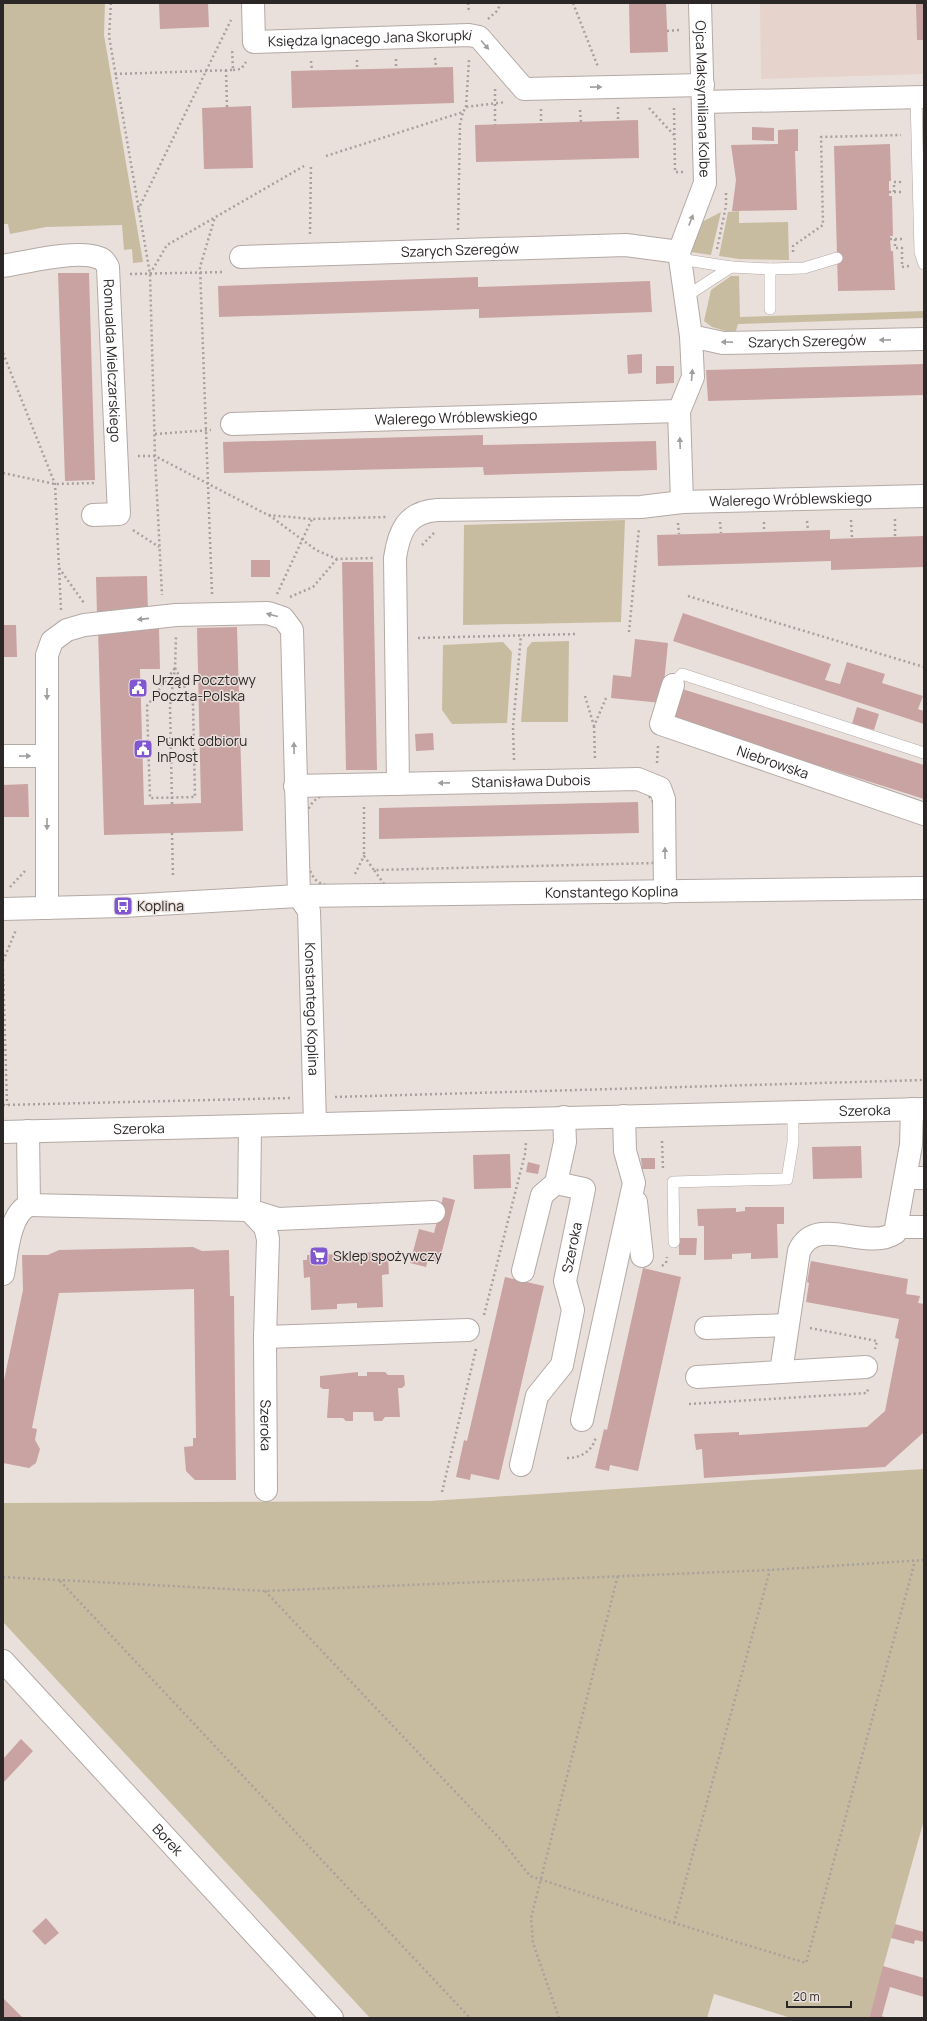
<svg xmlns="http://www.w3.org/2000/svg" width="927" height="2021" font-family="Manrope,sans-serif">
<rect width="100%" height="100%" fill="#eae0db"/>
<path fill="#e6d3cc" d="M760 3H924V74L761 79Z"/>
<g fill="#c8bca0">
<path d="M3 3H105L104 35 143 262 133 263 132 249 124 250 122 225 46 227 10 234 8 224H3Z"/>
<path d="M739 211V223L788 222 789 260 739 259 719 256 728 212Z"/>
<path d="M721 212 711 255 691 252 700 223Z"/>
<path d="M731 276H739L740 317 924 311V318L738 324 735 334 712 327 704 321 711 290Z"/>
<path d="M625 520 621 622 463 625 464 525Z"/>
<path d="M569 641 568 722H521L527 648 532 642Z"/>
<path d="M503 642 512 652 507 723 452 724 442 710 443 645Z"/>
<path d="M924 1469V1820L869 2018H791L714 1994 707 2018H370L3 1622V1503L430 1501Z"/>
</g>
<g fill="#c8a3a1">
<path d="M159 3H208L209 27 160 29Z"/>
<path d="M629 3H666L668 52 630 53Z"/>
<path d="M916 3H924V40H917Z"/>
<path d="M453 67 454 103 292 108 291 71Z"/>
<path d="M251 106 253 168 204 169 202 108Z"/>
<path d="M638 120 639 158 476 162 475 125Z"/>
<path d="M752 127 774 128V141L752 140Z"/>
<path d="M798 129V151H795L797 210 732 211 736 180 731 145 778 144V130Z"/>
<path d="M890 144 891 181H889V196H892L893 236H890V239L891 251H893L895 290 838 291 834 146Z"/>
<path d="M58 273H89L95 480 65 481Z"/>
<path d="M478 277V287L650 281 652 312 479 318V309L219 317 218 286Z"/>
<path d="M642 354V373L628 374 627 355Z"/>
<path d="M924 364V395L708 401 706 370Z"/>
<path d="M656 366H674V383L656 384Z"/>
<path d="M483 435V445L656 441 657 470 484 475 483 467 224 473 223 442Z"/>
<path d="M830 530V539L924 536V567L831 570V561L658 566 657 535Z"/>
<rect x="251" y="560" width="19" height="17"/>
<path d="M342 562H373L377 770H346Z"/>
<path d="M147 576 148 613 97 615 96 577Z"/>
<path d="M683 613 831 664 825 680 840 684 847 662 885 674 882 683 923 696 918 709 924 711V724L673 641Z"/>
<path d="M3 625H16L17 657H3Z"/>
<path d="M237 627 243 831 104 835 98 629 159 628 160 669H140L144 805 201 803 197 628Z"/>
<path d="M635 639 668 643 662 703 611 698 613 675 631 677Z"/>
<path d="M679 688 924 765V799L669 718Z"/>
<path d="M857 707 879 714 874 730 852 724Z"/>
<path d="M433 733 434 750 416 751 415 734Z"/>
<path d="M28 784 29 817H3V785Z"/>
<path d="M638 802 639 833 379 839V808Z"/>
<path d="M861 1146 862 1178 813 1179 812 1147Z"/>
<path d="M510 1154 511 1188 474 1189 473 1155Z"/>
<path d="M641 1158H655V1169H642Z"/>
<path d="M528 1162 540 1165 538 1174 526 1172Z"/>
<path d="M443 1197 455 1200 439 1263 428 1260 426 1267 410 1263 419 1229 434 1233Z"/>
<path d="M745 1207H784V1224H777L778 1258 751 1259V1253L732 1254V1259L704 1260V1226H698L697 1209 736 1208V1212L745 1211Z"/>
<path d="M679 1238H697L696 1255H679Z"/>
<path d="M193 1247 202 1251 229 1250 230 1296H234L236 1480H195L186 1471 184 1447 193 1446V1438H196L194 1289 59 1293 32 1428 37 1429 35 1440 40 1449 36 1463 29 1468 3 1463V1385L23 1290 22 1255H48L59 1250Z"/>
<path d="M384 1252V1257H388L389 1274 382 1275 383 1307 357 1308V1303L337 1304V1309L311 1310 310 1277 304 1278 303 1260H307V1255L340 1254 341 1257H351L350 1253Z"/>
<path d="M811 1261 908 1279 906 1294 920 1296 918 1303 924 1304 923 1433 885 1467 704 1478 702 1449 696 1450 694 1434 739 1432V1435L867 1427 885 1411 899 1339 895 1338 899 1319 806 1302 809 1283 807 1282Z"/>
<path d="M643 1268 681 1277 638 1471 610 1465 609 1471 595 1468 604 1429 607 1430Z"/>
<path d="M505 1277 544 1286 499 1480 471 1474 470 1480 456 1477 464 1440 467 1441Z"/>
<path d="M358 1372V1376H367V1372H385L388 1375H404L405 1385 402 1388H398L400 1417H385L382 1421H374L373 1412H353V1421H346L343 1418H327L329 1389H323L320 1387V1376Z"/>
<path d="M21 1739 33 1751 3 1783V1759Z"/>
<path d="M46 1918 59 1933 45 1945 32 1931Z"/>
<path d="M895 1924 924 1932V1942L915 1940 914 1944 891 1938Z"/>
<path d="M883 1966 924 1978V1997L890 1987 882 2016 886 2018H869Z"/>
<path d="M3 1998 23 2018H3Z"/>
</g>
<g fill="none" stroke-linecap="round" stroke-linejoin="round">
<g stroke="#b3a9a5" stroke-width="12">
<g id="lane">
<path d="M916 98 920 252 924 264"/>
<path d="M680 259 731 267"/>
<path d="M770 269 804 268 837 258"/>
<path d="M685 297 731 267 770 269V309"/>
<path d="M673 685 682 674 924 753"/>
<path d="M674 1242 673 1182 787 1179 793 1142V1112"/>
</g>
</g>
<g stroke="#b3a9a5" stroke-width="24">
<g id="street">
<path id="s1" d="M253 3 254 42 469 35 479 37 524 89 703 85"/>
<path id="s2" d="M700 3 705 183 679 252 691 336 693 377 679 411 682 502 924 496"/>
<path d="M703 102 924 97"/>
<path id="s3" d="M241 257 626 245 679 252"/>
<path id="s4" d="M3 266C26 262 79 249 99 258 103 259 106 263 108 267L119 514 93 515"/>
<path id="s5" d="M691 336 723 343 924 339"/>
<path id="s6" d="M232 424 679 411"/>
<path id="s7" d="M673 685 661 724 924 814"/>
<path d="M3 756H47"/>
<path d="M398 784 395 558C399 531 407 512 437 510L641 507 682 502"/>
<path id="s8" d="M295 786 638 779 660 788 664 799 665 892"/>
<path id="s9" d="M299 896 309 911 315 1124"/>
<path d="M47 908V655L52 641 67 630 84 625 176 615 268 613 283 618 292 630 299 896"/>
<path id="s10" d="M3 909 123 906 299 896 924 888"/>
<path id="s11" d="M250 1126 249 1210 265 1227 268 1239 265 1337 266 1490"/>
<path d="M906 1178H924"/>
<path d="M636 1202 642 1256"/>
<path d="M29 1205 249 1210 278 1219 434 1212"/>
<path d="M897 1227H924"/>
<path d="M523 1271 542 1195 556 1183 565 1142 564 1117"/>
<path d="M3 1274C7 1254 9 1214 29 1205L28 1131"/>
<path d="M706 1328 787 1325"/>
<path d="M265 1337 468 1330"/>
<path d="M781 1372 866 1367"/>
<path d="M697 1377 781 1372 799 1251C816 1213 867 1252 895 1233L911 1145 912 1109"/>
<path d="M582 1420 634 1183 625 1151 624 1116"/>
<path id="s12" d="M521 1465 537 1396 562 1365 573 1310 565 1281 584 1189 556 1183"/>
<path id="s13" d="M3 1661 332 2018"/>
</g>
</g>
<g stroke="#b3a9a5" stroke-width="24">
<g id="secondary">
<path id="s14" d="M3 1132 924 1109"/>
</g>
</g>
<g stroke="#a8a09c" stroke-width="2.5" stroke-dasharray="2 3" stroke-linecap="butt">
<path d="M111 3 109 36 150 274 155 456 162 595"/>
<path d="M468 3 469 13"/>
<path d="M573 3 598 67"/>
<path d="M488 19 497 11 501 3"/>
<path d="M667 31 680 30"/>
<path d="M435 58 436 67"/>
<path d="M396 59V68"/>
<path d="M357 60V70"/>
<path d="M311 61 312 71"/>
<path d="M226 70 227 107"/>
<path d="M233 70 241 69 246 62"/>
<path d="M115 74 233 70 232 48"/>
<path d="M495 89V125"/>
<path d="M466 107 469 60"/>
<path d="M618 107V121"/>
<path d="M649 108 674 135"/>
<path d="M674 108 675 172H683"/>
<path d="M541 109V123"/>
<path d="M580 110 581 122"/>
<path d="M326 156 463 112 466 107 506 102"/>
<path d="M889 192H903"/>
<path d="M894 192V182H900V180"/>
<path d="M138 210 231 20"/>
<path d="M458 230 460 124 463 112"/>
<path d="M310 234 311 165"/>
<path d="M890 239H904"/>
<path d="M895 239V248H902V267L909 266"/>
<path d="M717 249 726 206V191"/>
<path d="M793 252V246L823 225 821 137 901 135"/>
<path d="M130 274 225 272"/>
<path d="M150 274 167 245 304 166"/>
<path d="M3 353 55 484 61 610"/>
<path d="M155 434 211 430"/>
<path d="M138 456H155L268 515 312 519 386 517"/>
<path d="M3 473 55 484 95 483"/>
<path d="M269 515 316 550 337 559 374 558"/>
<path d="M895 519V537"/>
<path d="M851 520 852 538"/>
<path d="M807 521 808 530"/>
<path d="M720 522 721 533"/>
<path d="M764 522V532"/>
<path d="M678 523 679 534"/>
<path d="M133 530 159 547"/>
<path d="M422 545 434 533"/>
<path d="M59 568 84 603"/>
<path d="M212 594 200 267 215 217"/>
<path d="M277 594 312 519"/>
<path d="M688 596 924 667"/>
<path d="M290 597 313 587 337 559"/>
<path d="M629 632 639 528"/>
<path d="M418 638 576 634"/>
<path d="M175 668 193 703 195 797 150 798 147 706Z"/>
<path d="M585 696 594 726 606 698"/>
<path d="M594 726 595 759"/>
<path d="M514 760 513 727 521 635"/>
<path d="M657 763 658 746"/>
<path d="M616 788C633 788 648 788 655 806V863L374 870 384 884C372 884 330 888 322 884 313 880 311 873 308 865L307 812C311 803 315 799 323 795Z"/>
<path d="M172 804 170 706 175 668 176 636"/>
<path d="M364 807V856"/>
<path d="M172 833 173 878"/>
<path d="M355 874 364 856 374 870"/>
<path d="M10 887 25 871"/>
<path d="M3 961 16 930"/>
<path d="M3 969 7 1105"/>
<path d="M335 1097 924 1080"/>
<path d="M3 1105 292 1098"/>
<path d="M662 1141 663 1170"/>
<path d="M662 1266 666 1263 667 1257"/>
<path d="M484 1315 525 1154 526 1143"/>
<path d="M810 1328 877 1341 875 1349"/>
<path d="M689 1404 867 1393 868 1389"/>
<path d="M567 1458C581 1458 593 1451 596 1436"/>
<path d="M442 1492 476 1349"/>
<path d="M3 1577 265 1591 770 1570 924 1560"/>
<path d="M60 1581 470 2018"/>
<path d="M265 1591 502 1841 530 1876 674 1923 806 1963 915 1561"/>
<path d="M674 1923 770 1570"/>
<path d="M559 2018 533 1943 531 1918 618 1575"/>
</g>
<use href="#lane" stroke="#fff" stroke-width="11"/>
<use href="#street" stroke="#fff" stroke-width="22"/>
<use href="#secondary" stroke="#fff" stroke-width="22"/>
</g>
<defs><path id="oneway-solid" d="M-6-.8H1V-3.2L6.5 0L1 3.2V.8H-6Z"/></defs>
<g fill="#a09e9d">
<use href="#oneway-solid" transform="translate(485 45) rotate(49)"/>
<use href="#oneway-solid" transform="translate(596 87) rotate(-1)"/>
<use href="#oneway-solid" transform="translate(691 220) rotate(-69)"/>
<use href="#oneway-solid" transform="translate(885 340) rotate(179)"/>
<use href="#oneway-solid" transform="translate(727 342) rotate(-179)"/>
<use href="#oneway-solid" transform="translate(692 375) rotate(-85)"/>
<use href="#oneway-solid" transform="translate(680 443) rotate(-92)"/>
<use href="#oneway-solid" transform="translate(272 615) rotate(-165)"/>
<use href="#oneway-solid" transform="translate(143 619) rotate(174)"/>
<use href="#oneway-solid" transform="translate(47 694) rotate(90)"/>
<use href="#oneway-solid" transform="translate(294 748) rotate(-91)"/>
<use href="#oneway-solid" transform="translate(25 756) rotate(-1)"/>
<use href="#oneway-solid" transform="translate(444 783) rotate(179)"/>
<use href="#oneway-solid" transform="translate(47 824) rotate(90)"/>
<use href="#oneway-solid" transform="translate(665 853) rotate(-91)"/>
</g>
<defs>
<g id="civic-square" transform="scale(1)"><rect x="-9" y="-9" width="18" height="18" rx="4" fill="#8057d1" stroke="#eae0db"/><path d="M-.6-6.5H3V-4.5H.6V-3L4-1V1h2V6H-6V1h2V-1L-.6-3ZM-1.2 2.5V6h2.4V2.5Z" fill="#fff"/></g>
<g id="bus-square" transform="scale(1)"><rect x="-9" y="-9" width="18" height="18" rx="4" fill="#8057d1" stroke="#eae0db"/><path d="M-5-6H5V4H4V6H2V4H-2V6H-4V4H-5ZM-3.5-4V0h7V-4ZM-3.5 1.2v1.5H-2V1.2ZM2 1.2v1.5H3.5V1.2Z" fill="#fff"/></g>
<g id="supermarket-square" transform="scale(1)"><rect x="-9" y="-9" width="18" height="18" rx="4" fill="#8057d1" stroke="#eae0db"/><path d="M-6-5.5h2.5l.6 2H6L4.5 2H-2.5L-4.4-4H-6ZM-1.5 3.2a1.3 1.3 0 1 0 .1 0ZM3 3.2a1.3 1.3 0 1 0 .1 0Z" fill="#fff"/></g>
</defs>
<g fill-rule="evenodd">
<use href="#civic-square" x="138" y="688"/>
<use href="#civic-square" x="143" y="749"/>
<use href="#bus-square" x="123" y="906"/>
<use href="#supermarket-square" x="319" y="1256"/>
</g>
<g text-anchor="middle" stroke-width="3" stroke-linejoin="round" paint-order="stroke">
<g font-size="14" fill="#2b2726" stroke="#eae0db">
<text dy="5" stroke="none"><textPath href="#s1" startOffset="155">Księdza Ignacego Jana Skorupki</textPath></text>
<text dy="5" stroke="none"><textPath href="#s2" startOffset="96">Ojca Maksymiliana Kolbe</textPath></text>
<text dy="5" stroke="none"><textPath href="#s3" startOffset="219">Szarych Szeregów</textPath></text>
<text dy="5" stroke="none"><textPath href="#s5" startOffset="117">Szarych Szeregów</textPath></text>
<text dy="5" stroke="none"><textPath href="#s4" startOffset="204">Romualda Mielczarskiego</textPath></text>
<text dy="5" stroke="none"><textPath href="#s6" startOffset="224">Walerego Wróblewskiego</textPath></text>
<text dy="5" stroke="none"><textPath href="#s2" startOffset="616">Walerego Wróblewskiego</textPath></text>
<text dy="5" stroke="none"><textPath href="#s7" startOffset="159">Niebrowska</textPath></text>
<text dy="5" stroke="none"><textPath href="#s8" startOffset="236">Stanisława Dubois</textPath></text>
<text dy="5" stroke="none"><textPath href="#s10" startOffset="609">Konstantego Koplina</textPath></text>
<text dy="5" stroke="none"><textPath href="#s9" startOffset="116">Konstantego Koplina</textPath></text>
<text dy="5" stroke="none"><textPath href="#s14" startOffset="862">Szeroka</textPath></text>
<text dy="5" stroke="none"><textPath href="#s14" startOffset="136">Szeroka</textPath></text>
<text dy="5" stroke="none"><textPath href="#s12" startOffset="231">Szeroka</textPath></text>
<text dy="5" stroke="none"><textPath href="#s11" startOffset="306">Szeroka</textPath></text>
<text dy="5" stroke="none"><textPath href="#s13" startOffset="243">Borek</textPath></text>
</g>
<g font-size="14" fill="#2b2726" stroke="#eae0db" text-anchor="start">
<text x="152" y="685">Urząd Pocztowy<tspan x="152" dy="16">Poczta-Polska</tspan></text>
<text x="157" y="746">Punkt odbioru<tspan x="157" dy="16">InPost</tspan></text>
<text x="137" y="911">Koplina</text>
<text x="333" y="1261">Sklep spożywczy</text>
</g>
</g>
<rect width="927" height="2021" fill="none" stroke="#2b2726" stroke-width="8"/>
<path d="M787 2001v6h64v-6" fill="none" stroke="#2b2726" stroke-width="2"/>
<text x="793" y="2001" font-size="12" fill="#2b2726" stroke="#eae0db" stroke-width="3" paint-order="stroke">20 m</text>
</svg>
